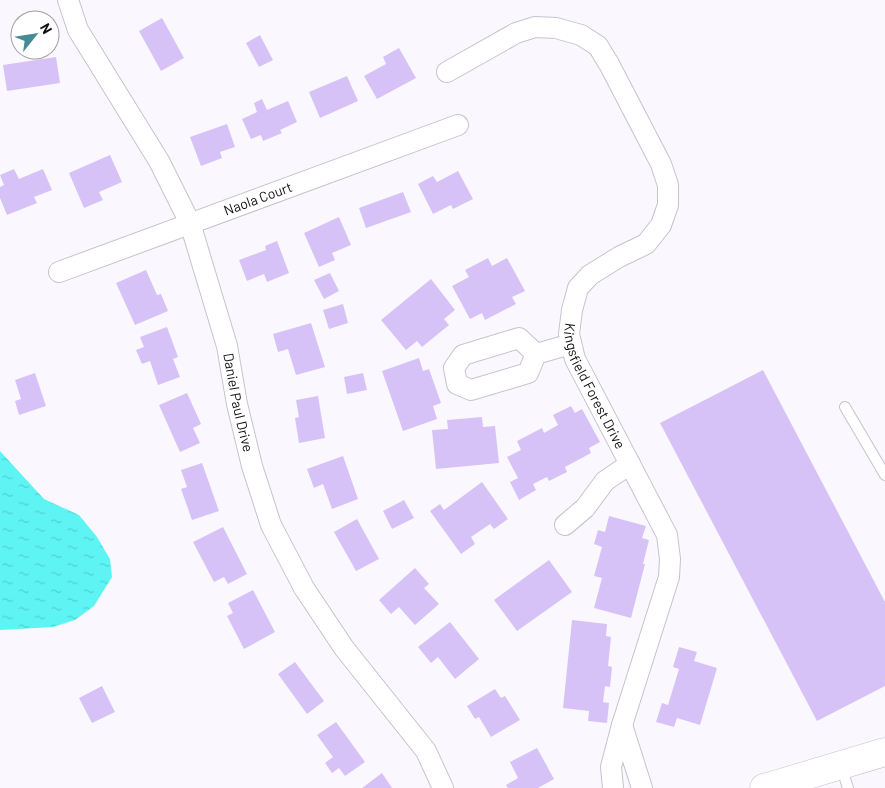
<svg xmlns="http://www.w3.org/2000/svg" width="885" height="788" font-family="Barlow,sans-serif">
<defs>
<pattern id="water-ripples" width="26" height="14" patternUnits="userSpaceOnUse" patternTransform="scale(1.25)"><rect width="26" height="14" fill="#5ef4f4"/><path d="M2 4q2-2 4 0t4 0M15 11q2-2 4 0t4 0" fill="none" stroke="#51d0d0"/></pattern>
</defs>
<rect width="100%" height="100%" fill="#faf8fe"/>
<path fill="url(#water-ripples)" d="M0 451 44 499 79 515 97 537 110 559 112 577 94 606 75 620 53 627 0 630Z"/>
<g fill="#d6c2f7">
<path d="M162 18 184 58 161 71 139 31Z"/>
<path d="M260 35 273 60 259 67 246 43Z"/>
<path d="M399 48 416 78 377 99 364 76 386 64 383 57Z"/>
<path d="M56 57 60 83 7 91 3 65Z"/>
<path d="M347 76 358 101 320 118 309 92Z"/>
<path d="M262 99 267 110 288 101 297 122 280 130 282 133 263 141 261 135 251 139 242 119 257 112 254 103Z"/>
<path d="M227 124 235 147 220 152 222 158 201 166 190 137Z"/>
<path d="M110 155 122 182 99 192 103 200 84 208 69 173Z"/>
<path d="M14 169 19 179 43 169 52 190 34 197 37 203 7 215 0 198V187L4 185 0 175Z"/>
<path d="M458 171 473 199 453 209 451 205 433 214 418 184 433 176 437 182Z"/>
<path d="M403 192 411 212 366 228 359 208Z"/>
<path d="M339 217 351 245 332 253 335 260 319 267 304 233Z"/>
<path d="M277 241 289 273 267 282 264 274 247 281 239 260 266 250 265 246Z"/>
<path d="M488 258 492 266 507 258 525 291 512 297 516 304 485 320 482 313 470 319 452 286 469 277 465 270Z"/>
<path d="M146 270 157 295 161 294 168 311 135 325 116 283Z"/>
<path d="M330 273 339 291 324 299 314 280Z"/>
<path d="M431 279 455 310 444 319 449 325 422 347 417 341 406 350 381 320Z"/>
<path d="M343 304 348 323 329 329 323 310Z"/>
<path d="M311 323 325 367 296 375 288 349 278 352 273 334Z"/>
<path d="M167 327 178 357 173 359 180 377 158 385 150 361 142 364 136 350 144 347 140 337Z"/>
<path d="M419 358 423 371 429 369 441 403 433 406 437 419 403 431 382 371Z"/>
<path d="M763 370 885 602V686L817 721 660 423Z"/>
<path d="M35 373 46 406 19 415 15 401 21 399 15 380Z"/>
<path d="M363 373 367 390 347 394 344 377Z"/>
<path d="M187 393 201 424 193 428 200 443 180 452 159 405Z"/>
<path d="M318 396 325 438 299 443 295 418 299 417 296 400Z"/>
<path d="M571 406 575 413 582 409 600 442 589 448 591 453 565 467 567 472 549 481 547 477 533 484 536 490 519 500 510 482 518 478 507 457 521 450 517 441 542 428 544 433 558 425 553 415Z"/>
<path d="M482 417 483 427 495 426 499 463 436 469 432 430 448 429 447 420Z"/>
<path d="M343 456 358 499 332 509 323 484 314 488 307 469Z"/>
<path d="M202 463 219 511 192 520 181 489 187 487 181 470Z"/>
<path d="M482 482 508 519 494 529 490 524 471 537 475 544 461 554 430 511 440 504 444 510Z"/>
<path d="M404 500 414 518 392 529 383 511Z"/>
<path d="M609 516 646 526 642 538 649 540 643 564H645L631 618 594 608 602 578 594 576 602 547 594 544 598 530 605 532Z"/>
<path d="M357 519 379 559 356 571 334 532Z"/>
<path d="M223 527 247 574 228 584 224 577 214 582 193 542Z"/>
<path d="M549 560 572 592 517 631 494 600Z"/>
<path d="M415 568 429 584 424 588 439 604 415 625 399 607 391 614 379 600Z"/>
<path d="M253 590 275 632 244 649 227 616 233 613 228 603Z"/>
<path d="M572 620 607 624 606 636 611 637 608 666 612 667 610 687 605 686 603 702 609 703 607 723 588 721 589 711 563 708Z"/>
<path d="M450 622 479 659 455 679 438 657 431 663 418 647Z"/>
<path d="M679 647 697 652 694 661 717 668 700 725 677 718 674 727 656 722 662 703 668 705 679 669 673 667Z"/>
<path d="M295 662 324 701 307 714 278 674Z"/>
<path d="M102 686 115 712 92 723 79 698Z"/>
<path d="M495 689 501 698 505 696 520 720 491 737 479 717 475 719 467 706Z"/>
<path d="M336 722 365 762 345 776 339 768 332 773 325 763 333 757 317 735Z"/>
<path d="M537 748 554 779 538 788H508L506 785 518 778 510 762Z"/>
<path d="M382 773 392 788H362Z"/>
</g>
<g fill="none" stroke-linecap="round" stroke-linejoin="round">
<g stroke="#c6c2cf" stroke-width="12">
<g id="lane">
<path d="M845 407 885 475"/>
<path d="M841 766 848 788"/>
</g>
</g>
<g stroke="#c6c2cf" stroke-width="22">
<g id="street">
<path id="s1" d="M68 0 78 30 159 161 190 223 227 346 237 404 252 466 271 525 304 588 344 648 426 751 443 788"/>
<path id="s2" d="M447 72 516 33 535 27 556 28 581 35 598 46 609 64 661 164 668 185V205L661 225 646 244 619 257 590 275 578 288 572 310 569 334 575 359 667 535 670 559 669 577 622 725 611 767 613 788"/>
<path id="s3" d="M59 272 458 125"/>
<path d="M536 354 519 338 463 355 454 368 457 384 471 390 528 373 536 354 571 344"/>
<path d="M565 525 585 508 605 481 630 464"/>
<path d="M622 725 642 788"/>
</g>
</g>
<g stroke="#c6c2cf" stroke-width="29">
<path id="secondary" d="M764 788 885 752"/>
</g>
<use href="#lane" stroke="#fff" stroke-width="10"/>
<use href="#street" stroke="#fff" stroke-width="20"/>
<use href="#secondary" stroke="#fff" stroke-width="28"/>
</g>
<g text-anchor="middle" stroke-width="4" stroke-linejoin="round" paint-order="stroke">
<g font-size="14" fill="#110f13" stroke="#fff">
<text dy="5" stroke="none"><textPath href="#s3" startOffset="212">Naola Court</textPath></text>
<text dy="5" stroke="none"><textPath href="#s2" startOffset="574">Kingsfield Forest Drive</textPath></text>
<text dy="5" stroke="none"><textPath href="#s1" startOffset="441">Daniel Paul Drive</textPath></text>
</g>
</g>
<g transform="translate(35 35) rotate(60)"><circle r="24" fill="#ffffff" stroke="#a09fa1"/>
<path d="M0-4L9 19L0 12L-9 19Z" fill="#468c96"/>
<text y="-8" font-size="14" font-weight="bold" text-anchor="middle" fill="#110f13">N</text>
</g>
</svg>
